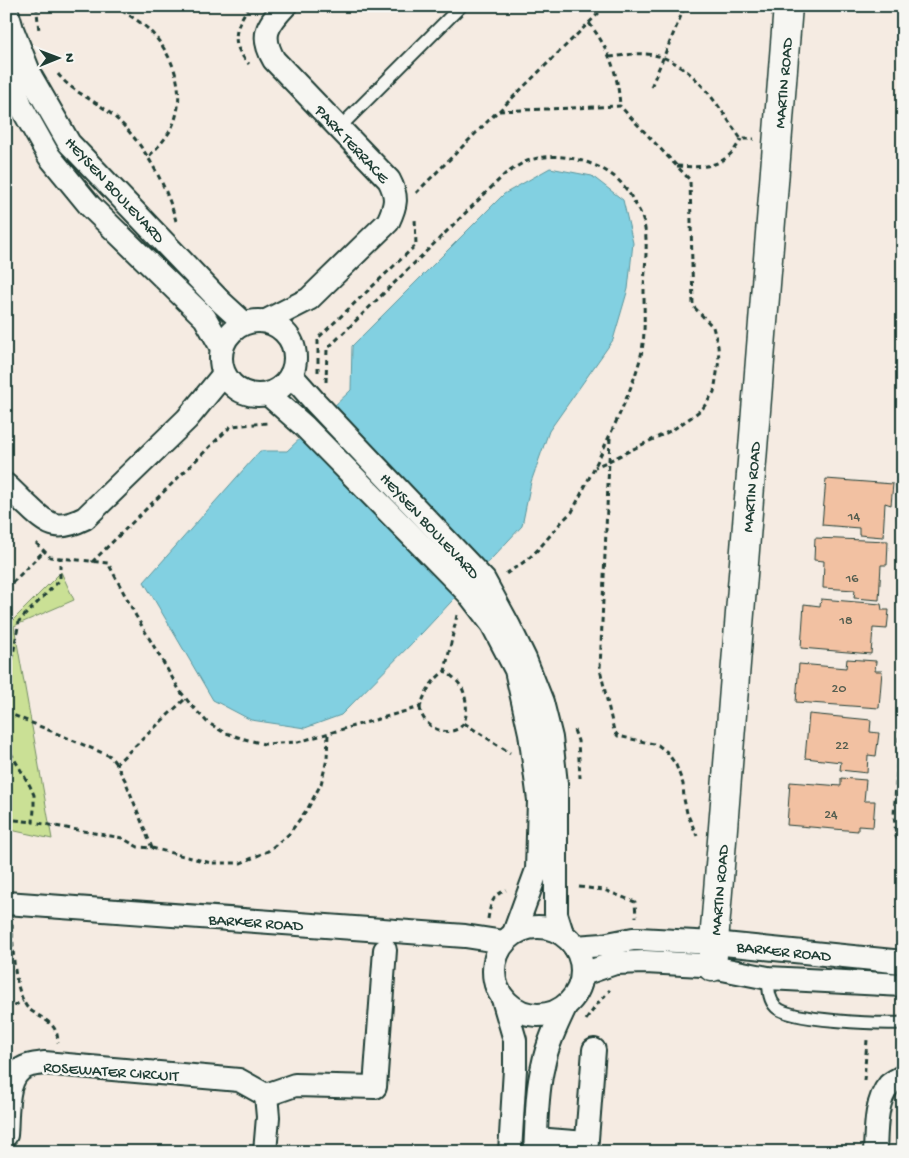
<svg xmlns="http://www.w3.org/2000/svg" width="909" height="1158" font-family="'Gochi Hand',sans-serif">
<rect width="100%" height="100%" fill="#f5ebe2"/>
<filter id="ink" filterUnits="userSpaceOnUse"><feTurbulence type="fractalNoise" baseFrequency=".02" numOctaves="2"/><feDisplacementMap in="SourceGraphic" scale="10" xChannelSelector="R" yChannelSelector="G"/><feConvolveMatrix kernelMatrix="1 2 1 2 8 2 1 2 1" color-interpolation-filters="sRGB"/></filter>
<g filter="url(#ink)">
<path fill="#cae095" stroke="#748e64" d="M61 572 74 600 14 626 52 839 6 829V627Z"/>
<path fill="#82d0e1" stroke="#5a959c" d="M550 168 592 176 623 200 633 243 628 289 613 340 549 431 531 482 522 526 422 633 341 715 305 728 251 720 213 700 144 582 260 451H287L351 390 352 346 504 194Z"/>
<g fill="#f2c1a2" stroke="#1f3d34">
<path d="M826 479 893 484 891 505 885 503 883 537 859 535V528L822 525Z"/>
<path d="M815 538 888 541 887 565H881L879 600 854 598 855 590 823 588 824 561 814 560Z"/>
<path d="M821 599 881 604 882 610H889L887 629 873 628 871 654 801 648 804 604 820 606Z"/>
<path d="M847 659 876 661 875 671H882L879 708 796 702 799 664 846 668Z"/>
<path d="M809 714 871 720 870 732 879 733 876 756 868 755 867 773 840 770 841 762 805 758Z"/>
<path d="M841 778 866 780 864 801H875L873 827 858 826V831L787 825 790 782 841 786Z"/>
</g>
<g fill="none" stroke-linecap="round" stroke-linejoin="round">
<g stroke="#1f3d34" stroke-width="15">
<g id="service">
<path d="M339 128 461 6"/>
<path d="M768 978C769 988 768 999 776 1007 790 1021 880 1024 903 1023"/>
</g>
</g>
<g stroke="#1f3d34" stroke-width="26">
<g id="minor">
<path d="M6 8 12 29 31 77 69 143 220 301 244 323"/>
<path d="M6 66 22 108 49 156 90 206 205 318 222 348"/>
<circle cx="258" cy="358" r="37"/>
<path d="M266 321 309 299 388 222C396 205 398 197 389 180L274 60C260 36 267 25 285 6"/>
<path d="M291 375 316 403 484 580 509 626 525 659 542 702 551 738 556 784V914L562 933"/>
<path d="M268 394 304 426 469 594 492 624 516 670 530 733 539 800 537 870 514 933"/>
<path d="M6 485C14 492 21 500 29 507 49 527 59 531 85 518L187 419 224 374"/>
<path d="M6 903 465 936 504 942"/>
<circle cx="538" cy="971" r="44"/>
<path d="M575 947 603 945 633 939H638L714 943 903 962"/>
<path d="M583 974 615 963 645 962 702 965 768 978 903 985"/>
<path d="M503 999 515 1040V1069L510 1152"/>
<path d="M6 1135C8 1114 4 1073 28 1066 33 1064 39 1064 44 1063L239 1080 266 1095"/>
<path d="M536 1139 586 1143"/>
<path d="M265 1152 268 1117 266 1095 295 1085 375 1087 385 950"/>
<path d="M535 1152C537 1123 536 1094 543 1066 547 1045 556 1026 565 1007"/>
<path d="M586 1152 594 1050"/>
<path d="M875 1152C876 1132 875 1101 889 1085 893 1081 899 1079 903 1076"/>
</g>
</g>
<g stroke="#1f3d34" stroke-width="31">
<path id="tertiary" d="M712 967 788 6"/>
</g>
<g stroke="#1f3d34" stroke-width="3" stroke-dasharray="5 4" stroke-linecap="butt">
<path d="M37 6V12L39 31"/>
<path d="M114 6C127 14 142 22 152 33 176 59 188 98 170 131 164 141 156 149 148 157"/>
<path d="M249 6C235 28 229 43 249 64"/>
<path d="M589 23C609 49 618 73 620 106"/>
<path d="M610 57C621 56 633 53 645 54 690 56 718 106 741 139H754"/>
<path d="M58 74C72 92 93 99 110 113 141 138 166 183 176 221"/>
<path d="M651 87 685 6"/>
<path d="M499 111 606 6"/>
<path d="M677 166C706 168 726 168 741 139"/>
<path d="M416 193 498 111 620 106 690 180 693 306 713 327 718 346 719 360 714 392 703 408 693 416 674 429 609 461 595 467"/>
<path d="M318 372V338L416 245 415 218"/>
<path d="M326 382 327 349 505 174C511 171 518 165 525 162 547 153 572 156 594 165 613 173 624 183 633 200 636 205 640 211 642 217 650 239 644 268 644 292 644 316 646 340 639 363 631 390 619 416 607 441 596 465 584 488 572 512 555 526 543 548 525 561 519 566 512 569 506 574"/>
<path d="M610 438 600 669 614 731 618 736 658 745 667 752 676 765 683 784 684 799 687 813 697 836"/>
<path d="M36 543 50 557 60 558"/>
<path d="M92 562 231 426 268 423"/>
<path d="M6 589 44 551"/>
<path d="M903 674 894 815 896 836 903 851"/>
<path d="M6 695 19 621 60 580V558L108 563 136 616 180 691 191 705 207 722 223 732 241 738 264 744 298 742 420 707C426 691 431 681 445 671L457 615"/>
<path d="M420 707C421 724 441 737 458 729 470 722 467 698 462 688 458 681 452 676 445 671"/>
<path d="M6 712 110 756 116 764"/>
<path d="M464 723 510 753"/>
<path d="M574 730 578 741 580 778"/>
<path d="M6 745 30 786 34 795V809L33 822 122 838 138 847 152 848 211 863H241L268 851 289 834 308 808 321 784 327 759 328 734"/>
<path d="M6 819 33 822"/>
<path d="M152 848 125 780 116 764 186 698"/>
<path d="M579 887 604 890 635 902 636 917"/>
<path d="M488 919C490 906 492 895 506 890"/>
<path d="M12 924C13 949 13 982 25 1004 27 1008 30 1010 33 1012 47 1021 58 1025 58 1043"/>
<path d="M6 1010 23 1001"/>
<path d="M586 1020 598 1003 610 990"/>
<path d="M864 1081 867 1040"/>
</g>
<use href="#service" stroke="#f6f6f2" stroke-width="11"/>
<use href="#minor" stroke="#f6f6f2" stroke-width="22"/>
<use href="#tertiary" stroke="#f6f6f2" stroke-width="28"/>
</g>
</g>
<g text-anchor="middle" stroke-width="5" stroke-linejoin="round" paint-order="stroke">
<g font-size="14" fill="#545e50">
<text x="854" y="520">14</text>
<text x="852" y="582">16</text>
<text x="846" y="624">18</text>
<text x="839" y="692">20</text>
<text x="842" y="749">22</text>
<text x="831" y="818">24</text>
</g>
<g font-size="16" fill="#1f3d34" stroke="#f6f6f2">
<text transform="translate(782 83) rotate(-85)" y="6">MARTIN ROAD</text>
<text transform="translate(353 143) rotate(47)" y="6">PARK TERRACE</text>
<text transform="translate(116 189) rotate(47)" y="6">HEYSEN BOULEVARD</text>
<text transform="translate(750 487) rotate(-85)" y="6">MARTIN ROAD</text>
<text transform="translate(431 525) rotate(47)" y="6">HEYSEN BOULEVARD</text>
<text transform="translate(718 890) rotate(-85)" y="6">MARTIN ROAD</text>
<text transform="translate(256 921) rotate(4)" y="6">BARKER ROAD</text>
<text transform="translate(784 950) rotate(6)" y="6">BARKER ROAD</text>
<text transform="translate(111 1070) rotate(4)" y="6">ROSEWATER CIRCUIT</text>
</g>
</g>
<rect width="909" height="1158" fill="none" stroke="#f6f6f2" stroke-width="25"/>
<rect x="12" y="12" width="884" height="1133" fill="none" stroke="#1f3d34" stroke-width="2" filter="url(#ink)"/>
<g transform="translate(58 58) rotate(89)" stroke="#f6f6f2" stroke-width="4" paint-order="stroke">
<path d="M0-4L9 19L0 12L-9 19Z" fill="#1f3d34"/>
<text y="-8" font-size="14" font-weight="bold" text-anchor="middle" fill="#1f3d34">N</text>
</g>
</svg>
